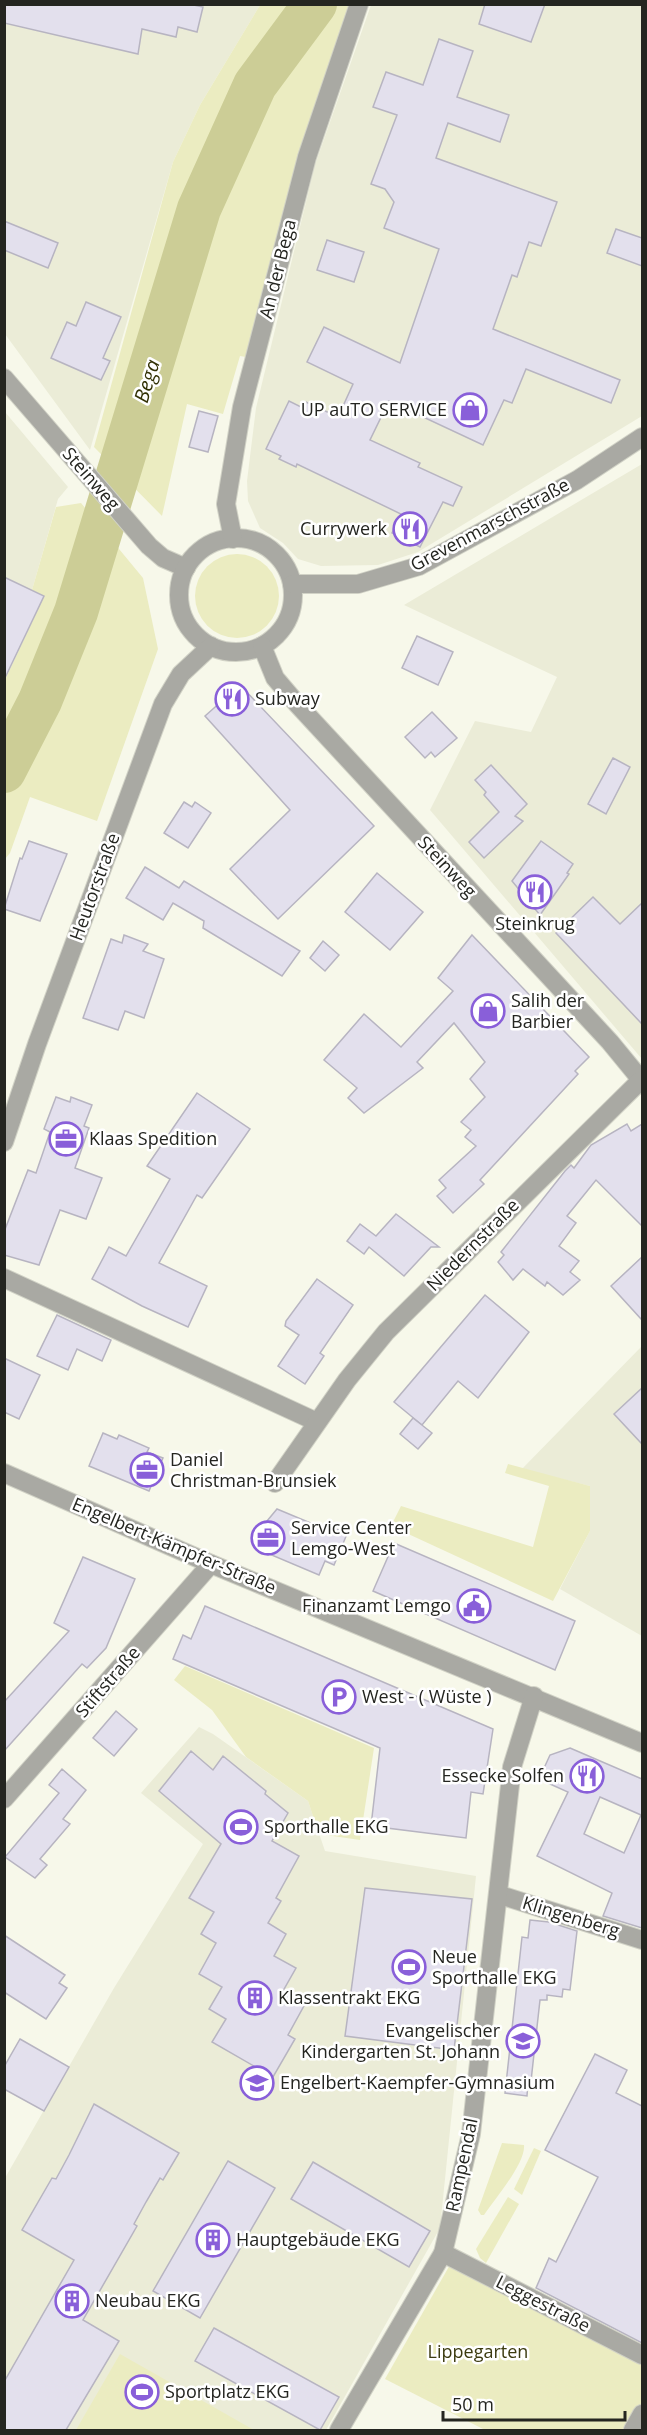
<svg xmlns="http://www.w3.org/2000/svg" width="647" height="2435" font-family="'Open Sans',sans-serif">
<rect width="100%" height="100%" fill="#f7f8ea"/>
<g fill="#ebecd7">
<path d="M5 5H260L200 105 173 162 90 450 5 334Z"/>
<path d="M371 5H642V416L418 552 378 565 321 566 298 559 283 543 260 528 248 501 247 481 256 408 315 165Z"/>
<path d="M5 412 68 487 58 499 32 590 44 596 5 680Z"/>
<path d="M642 464V1059L430 810 475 721 531 732 557 677 404 605Z"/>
<path d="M642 1346V1636L560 1589 590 1531V1486L522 1469Z"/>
<path d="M199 1727 213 1734 308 1801 325 1851 476 1876 440 2228 326 2430H5V2178L114 1988 203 1844 141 1793Z"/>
</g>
<g fill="#ebecc1">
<path d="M260 5H351L246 357 240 356 223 414 187 404 162 516 94 447 173 162 200 105Z"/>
<path d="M81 503 143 578 158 649 97 821 30 797 10 853 5 859V680L44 596 32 590 56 507Z"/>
<circle cx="237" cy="596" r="42"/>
<path d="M508 1464 590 1486V1531L553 1601 391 1526 401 1506 533 1547 549 1486 505 1473Z"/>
<path d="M185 1666 374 1748 360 1840 319 1834 308 1801 246 1757 212 1710 174 1680Z"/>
<path d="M502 2143 524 2145C526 2163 494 2200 484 2215H481L478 2210Z"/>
<path d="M534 2148 541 2151 522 2195 514 2189Z"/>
<path d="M508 2197 519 2204 486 2263 480 2258 476 2249Z"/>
<path d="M451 2263 642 2361V2404L629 2430H485L385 2379Z"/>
<path d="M120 2354 254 2430H76Z"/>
</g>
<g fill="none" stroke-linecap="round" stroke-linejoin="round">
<path stroke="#cccd96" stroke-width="44" d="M4 771 40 701 76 612 199 209 255 85 315 4"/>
</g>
<g fill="#e3e0ed" stroke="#b7b4c1" stroke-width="1.5" fill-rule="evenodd">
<path d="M4 4H189L203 7 197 32 178 27 176 37 142 29 138 54 4 23Z"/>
<path d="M485 4H545L531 42 479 24Z"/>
<path d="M439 39 473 51 457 97 509 115 500 142 448 123 436 158 557 202 541 246 529 242 517 277 512 275 493 329 620 380 611 403 526 369 512 403 504 400 483 445 389 401 370 440 420 463 418 467 462 487 453 506 443 502 420 547 392 533 401 514 297 464 296 467 279 459 281 456 266 449 289 401 303 408 306 402 338 417 353 384 307 362 324 327 400 363 439 249 384 228 394 202 385 189 371 184 397 115 373 107 386 72 423 85Z"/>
<path d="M4 221 58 243 48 268 4 250Z"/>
<path d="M616 229 642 238V266L607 253Z"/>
<path d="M327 240 364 252 354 282 317 270Z"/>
<path d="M86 302 121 317 103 358 110 361 101 380 51 358 67 322 76 326Z"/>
<path d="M199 411 218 416 208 452 189 447Z"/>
<path d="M4 577 44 596 4 680Z"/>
<path d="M417 636 453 652 438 685 402 668Z"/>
<path d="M240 685 374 826 278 919 230 869 290 810 205 716Z"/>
<path d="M432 712 457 738 435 757 431 752 425 758 405 737Z"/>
<path d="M613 758 630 767 606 814 588 804Z"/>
<path d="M491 765 527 804 515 816 523 821 484 858 469 842 499 812 484 795 486 792 475 780Z"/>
<path d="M184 802 192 807 195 802 211 813 188 848 164 833Z"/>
<path d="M29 841 67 854 40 921 4 909 20 858 22 859Z"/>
<path d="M541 841 573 864 567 873 569 874 540 915 512 881Z"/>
<path d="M145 867 179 888 184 881 300 951 282 976 203 928 204 921 173 903 163 920 126 898Z"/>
<path d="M377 873 423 912 390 950 345 912Z"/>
<path d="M593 897 620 924 642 903V1024L556 933Z"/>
<path d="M124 935 148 944 143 951 164 959 144 1018 125 1011 118 1030 83 1018 111 939 122 943Z"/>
<path d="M472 935 589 1057 575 1071 578 1074 480 1180 484 1184 453 1213 437 1196 446 1188 439 1180 476 1146 465 1137 471 1130 461 1122 485 1097 470 1079 485 1062 454 1023 417 1062 423 1068 364 1113 348 1098 357 1088 324 1060 364 1014 401 1047 453 991 438 978Z"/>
<path d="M323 941 339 955 325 971 310 958Z"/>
<path d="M197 1093 250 1129 202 1198 197 1195 159 1263 207 1286 188 1327 142 1306 92 1279 109 1247 126 1256 170 1179 147 1166Z"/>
<path d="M56 1097 70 1102 71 1097 92 1105 84 1126 89 1128 75 1168 102 1178 86 1219 60 1210 39 1265 4 1255V1232L28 1170 36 1173 50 1132 44 1129Z"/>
<path d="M627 1124 631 1131 642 1124V1226L596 1180 567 1216 576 1223 559 1246 579 1261 570 1272 580 1280 563 1295 547 1282 545 1286 523 1269 513 1280 498 1262 504 1255 501 1252 565 1171 571 1165 574 1168 591 1145Z"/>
<path d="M396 1214 439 1247H431L404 1276 369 1247 364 1254 347 1241 360 1224 376 1236Z"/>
<path d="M642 1257V1320L611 1286Z"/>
<path d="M317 1279 353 1305 320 1353 324 1356 305 1384 278 1366 299 1335 285 1326 286 1321Z"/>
<path d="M485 1295 529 1332 478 1398 458 1381 422 1425 394 1402Z"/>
<path d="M57 1315 111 1340 102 1361 77 1349 68 1370 37 1356Z"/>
<path d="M4 1358 40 1375 19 1419 4 1412Z"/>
<path d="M642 1388V1444L614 1414Z"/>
<path d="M413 1418 432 1433 418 1449 400 1434Z"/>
<path d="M103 1433 117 1439 119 1435 149 1448 147 1452 163 1458 149 1491 89 1466Z"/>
<path d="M277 1509 325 1529 327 1525 347 1534 334 1565 325 1561 319 1575 255 1548 252 1539Z"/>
<path d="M394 1543 575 1621 555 1670 373 1591Z"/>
<path d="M83 1557 135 1579 106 1648 87 1668 82 1664 4 1751V1702L69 1631 54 1623Z"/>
<path d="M205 1606 493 1729 483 1794 471 1792 466 1838 371 1826 380 1748 173 1659 183 1635 191 1639Z"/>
<path d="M116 1711 137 1729 114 1756 93 1738Z"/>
<path d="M570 1748 642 1779V1928L603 1916 612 1893 537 1856 568 1792 539 1779 550 1755ZM600 1797 641 1815 624 1853 584 1834Z"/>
<path d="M191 1751 213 1770 223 1756 266 1791 265 1794 288 1813 272 1841 299 1856 276 1898 281 1901 268 1923 286 1934 274 1956 296 1968 283 1991 305 2004 288 2035 295 2039 273 2077 212 2042 226 2019 209 2009 222 1987 199 1974 216 1943 201 1934 214 1912 189 1898 221 1844 159 1791Z"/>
<path d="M62 1769 86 1790 63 1819 70 1824 40 1859 47 1865 35 1878 5 1857 59 1793 49 1785Z"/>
<path d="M365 1888 472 1899 454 2050 345 2036Z"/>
<path d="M530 1920 549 1922 577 1931 570 1990 563 1989 562 1997 547 1995V2000H540L531 2081H528L527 2096 505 2093 522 1937 528 1938Z"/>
<path d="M4 1935 65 1975 59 1983 67 1988 46 2019 4 1992Z"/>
<path d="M20 2039 69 2067 44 2111 4 2089V2067Z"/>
<path d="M595 2054 627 2070 616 2093 642 2106V2343L536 2288 549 2258 556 2262 598 2177 545 2150Z"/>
<path d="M94 2104 179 2153 163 2180 160 2178 146 2202 134 2224 137 2226 83 2320 119 2341 66 2430H4V2382L74 2260 22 2230 52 2178 56 2179 69 2155Z"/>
<path d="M228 2161 275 2188 200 2318 153 2291Z"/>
<path d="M313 2162 430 2231 409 2267 291 2199Z"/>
<path d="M214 2328 339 2397 320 2430 195 2361Z"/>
</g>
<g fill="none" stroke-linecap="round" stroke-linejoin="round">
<g stroke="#d1d2c6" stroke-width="20">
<g id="minor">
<path d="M4 378 149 546 163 558 186 568"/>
<circle cx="236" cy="595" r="57"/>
<path d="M233 539 226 504 242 407 307 157 359 4"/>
<path d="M292 584H358L419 566 577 480 642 437"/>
<path d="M262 646 275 678 298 705 610 1042 642 1081"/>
<path d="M4 1142 37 1044 163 704 181 674 211 646"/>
<path d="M4 1278 317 1422"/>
<path d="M4 1473 211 1564 642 1743"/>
<path d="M275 1483 347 1380 386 1332 641 1080"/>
<path d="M4 1799 211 1564"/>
<path d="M500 1895 642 1940"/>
<path d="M443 2253 642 2355"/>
<path d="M339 2430 443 2253 471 2134 512 1767 534 1696"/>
<path d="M633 2430 642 2414"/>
</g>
</g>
<use href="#minor" stroke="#a9a9a3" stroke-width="18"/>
</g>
<defs>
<g id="shop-ring" transform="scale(1.725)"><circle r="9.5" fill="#fff" stroke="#895fd9" stroke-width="1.5"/><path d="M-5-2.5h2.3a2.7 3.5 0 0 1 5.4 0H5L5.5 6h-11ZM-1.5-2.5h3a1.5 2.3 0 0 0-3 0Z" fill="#895fd9"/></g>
<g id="restaurant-ring" transform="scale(1.725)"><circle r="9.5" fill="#fff" stroke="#895fd9" stroke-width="1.5"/><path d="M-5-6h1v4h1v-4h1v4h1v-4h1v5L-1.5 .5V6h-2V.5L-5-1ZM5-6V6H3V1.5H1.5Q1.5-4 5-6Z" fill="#895fd9"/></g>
<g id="office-ring" transform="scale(1.725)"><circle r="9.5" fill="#fff" stroke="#895fd9" stroke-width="1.5"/><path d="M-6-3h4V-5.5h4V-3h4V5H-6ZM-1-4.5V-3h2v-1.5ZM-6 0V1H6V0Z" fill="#895fd9"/></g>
<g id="civic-ring" transform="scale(1.725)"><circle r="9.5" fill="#fff" stroke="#895fd9" stroke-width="1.5"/><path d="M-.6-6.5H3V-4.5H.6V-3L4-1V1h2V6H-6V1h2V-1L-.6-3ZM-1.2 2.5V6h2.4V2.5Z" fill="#895fd9"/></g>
<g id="parking-ring" transform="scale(1.725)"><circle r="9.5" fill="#fff" stroke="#895fd9" stroke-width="1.5"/><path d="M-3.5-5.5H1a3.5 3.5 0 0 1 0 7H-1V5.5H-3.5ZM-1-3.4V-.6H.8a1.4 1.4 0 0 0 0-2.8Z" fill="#895fd9"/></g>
<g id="stadium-ring" transform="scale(1.725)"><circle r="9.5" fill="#fff" stroke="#895fd9" stroke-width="1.5"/><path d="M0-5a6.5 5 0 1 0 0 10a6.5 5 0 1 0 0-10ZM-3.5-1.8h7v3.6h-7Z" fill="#895fd9"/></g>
<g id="building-ring" transform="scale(1.725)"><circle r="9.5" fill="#fff" stroke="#895fd9" stroke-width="1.5"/><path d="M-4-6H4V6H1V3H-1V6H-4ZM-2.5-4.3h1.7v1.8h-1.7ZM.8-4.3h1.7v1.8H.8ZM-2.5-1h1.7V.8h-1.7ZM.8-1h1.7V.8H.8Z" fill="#895fd9"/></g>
<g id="school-ring" transform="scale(1.725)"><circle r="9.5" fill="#fff" stroke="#895fd9" stroke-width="1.5"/><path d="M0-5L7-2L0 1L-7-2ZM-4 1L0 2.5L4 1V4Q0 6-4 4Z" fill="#895fd9"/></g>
</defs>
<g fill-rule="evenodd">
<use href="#shop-ring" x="470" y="410"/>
<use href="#restaurant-ring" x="410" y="529"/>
<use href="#restaurant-ring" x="232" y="699"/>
<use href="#restaurant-ring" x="535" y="892"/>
<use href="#shop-ring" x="488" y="1011"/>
<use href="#office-ring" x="66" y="1139"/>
<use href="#office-ring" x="147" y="1470"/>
<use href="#office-ring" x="268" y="1538"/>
<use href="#civic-ring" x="474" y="1606"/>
<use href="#parking-ring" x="339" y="1697"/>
<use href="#restaurant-ring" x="587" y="1776"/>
<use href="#stadium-ring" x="241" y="1827"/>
<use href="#stadium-ring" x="409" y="1967"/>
<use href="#building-ring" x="255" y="1998"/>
<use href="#school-ring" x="523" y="2041"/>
<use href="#school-ring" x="257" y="2083"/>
<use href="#building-ring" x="213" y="2240"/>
<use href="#building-ring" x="72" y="2301"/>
<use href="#stadium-ring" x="142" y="2392"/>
</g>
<g text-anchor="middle" stroke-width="5" stroke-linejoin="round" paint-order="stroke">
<g font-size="18" fill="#242520" stroke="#fff">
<text transform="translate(278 269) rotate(-76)" y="6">An der Bega</text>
<text transform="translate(91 479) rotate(49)" y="6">Steinweg</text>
<text transform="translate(490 525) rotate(-28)" y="6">Grevenmarschstraße</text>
<text transform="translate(447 867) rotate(47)" y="6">Steinweg</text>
<text transform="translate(95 887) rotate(-70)" y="6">Heutorstraße</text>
<text transform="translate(473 1245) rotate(-45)" y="6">Niedernstraße</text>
<text transform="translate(174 1546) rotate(23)" y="6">Engelbert-Kämpfer-Straße</text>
<text transform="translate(108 1682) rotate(-49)" y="6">Stiftstraße</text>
<text transform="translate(571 1917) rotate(17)" y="6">Klingenberg</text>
<text transform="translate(462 2165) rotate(-78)" y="6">Rampendal</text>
<text transform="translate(543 2304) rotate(27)" y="6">Leggestraße</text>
</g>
<g font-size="18" fill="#242520" stroke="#fff" text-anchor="start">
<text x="447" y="416" text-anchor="end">UP auTO SERVICE</text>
<text x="387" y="535" text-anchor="end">Currywerk</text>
<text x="255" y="705">Subway</text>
<text x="535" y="930" text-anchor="middle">Steinkrug</text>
<text x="511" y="1007">Salih der<tspan x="511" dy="21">Barbier</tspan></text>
<text x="89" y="1145">Klaas Spedition</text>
<text x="170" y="1466">Daniel<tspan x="170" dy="21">Christman-Brunsiek</tspan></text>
<text x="291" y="1534">Service Center<tspan x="291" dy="21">Lemgo-West</tspan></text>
<text x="451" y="1612" text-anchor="end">Finanzamt Lemgo</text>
<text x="362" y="1703">West - ( Wüste )</text>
<text x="564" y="1782" text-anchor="end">Essecke Solfen</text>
<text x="264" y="1833">Sporthalle EKG</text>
<text x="432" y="1963">Neue<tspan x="432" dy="21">Sporthalle EKG</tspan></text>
<text x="278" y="2004">Klassentrakt EKG</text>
<text x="500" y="2037" text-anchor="end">Evangelischer<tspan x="500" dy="21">Kindergarten St. Johann</tspan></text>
<text x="280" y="2089">Engelbert-Kaempfer-Gymnasium</text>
<text x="236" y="2246">Hauptgebäude EKG</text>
<text x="95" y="2307">Neubau EKG</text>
<text x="165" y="2398">Sportplatz EKG</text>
</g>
<g font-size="18" fill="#3c3b10" stroke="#fff">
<text x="478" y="2358">Lippegarten</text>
</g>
<g font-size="20" font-style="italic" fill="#333206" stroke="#fff">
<text transform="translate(147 381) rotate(-73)" y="7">Bega</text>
</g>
</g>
<rect width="647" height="2435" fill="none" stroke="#242520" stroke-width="12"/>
<path d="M443 2411v9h182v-9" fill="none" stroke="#242520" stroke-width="3"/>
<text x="452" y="2411" font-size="18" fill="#242520" stroke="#ffffff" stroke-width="4.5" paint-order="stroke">50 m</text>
</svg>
